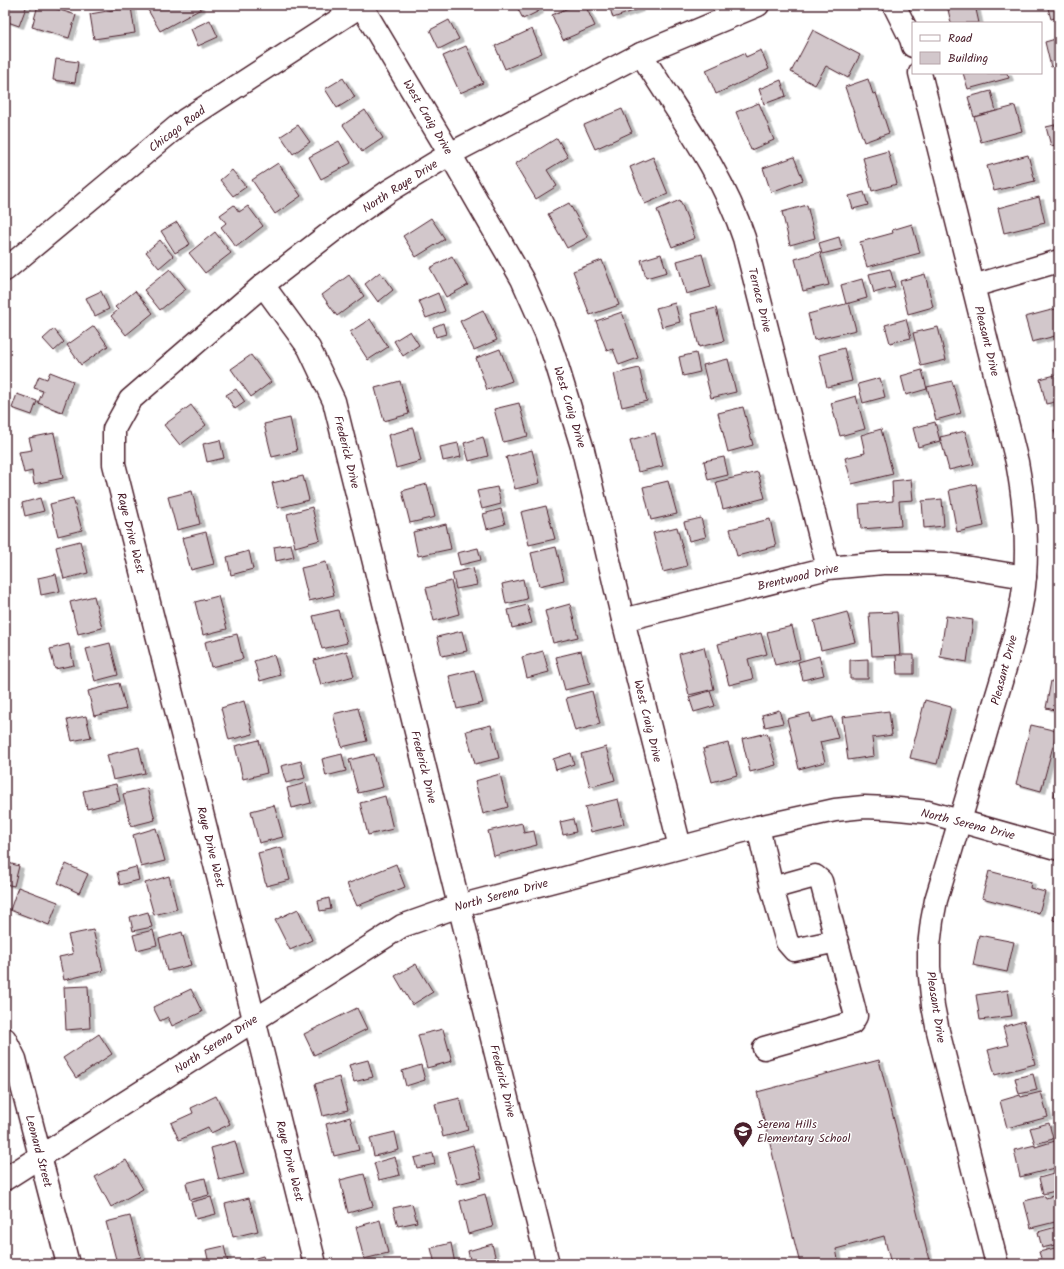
<svg xmlns="http://www.w3.org/2000/svg" width="1064" height="1269" font-family="Kalam,sans-serif">
<defs>
<filter id="shadow"><feDropShadow dx="4.5" dy="2.5" stdDeviation="0" flood-color="#0004"/></filter>
</defs>
<rect width="100%" height="100%" fill="#fff"/>
<filter id="ink" filterUnits="userSpaceOnUse"><feTurbulence type="fractalNoise" baseFrequency=".025" numOctaves="2"/><feDisplacementMap in="SourceGraphic" scale="8" xChannelSelector="R" yChannelSelector="G"/><feConvolveMatrix kernelMatrix="1 2 1 2 8 2 1 2 1" color-interpolation-filters="sRGB"/></filter>
<g filter="url(#ink)">
<g fill="#d2c7cb" stroke="#4a1f2b" filter="url(#shadow)">
<path d="M5 5H27L19 26 5 21Z"/>
<path d="M38 5H44L76 15 69 38 32 27Z"/>
<path d="M157 5H199L201 9 160 31 148 10Z"/>
<path d="M516 5H536L539 11 523 19Z"/>
<path d="M575 5H585L595 26 563 40 552 15Z"/>
<path d="M609 5H637L639 9 613 18Z"/>
<path d="M947 5H975L979 23H951Z"/>
<path d="M1047 5H1059V17L1051 19Z"/>
<path d="M131 7 135 33 94 39 90 14Z"/>
<path d="M210 20 218 37 198 46 191 29Z"/>
<path d="M449 20 459 39 439 49 430 30Z"/>
<path d="M532 29 542 53 505 69 495 46Z"/>
<path d="M813 30 860 55 848 78 826 66 815 85 791 72Z"/>
<path d="M1059 38V65L1051 67 1045 42Z"/>
<path d="M466 46 483 83 460 93 443 56Z"/>
<path d="M761 50 769 69 716 94 706 70 744 53 746 57Z"/>
<path d="M56 59 78 62 75 83 53 80Z"/>
<path d="M963 73H1007L1009 78 968 89Z"/>
<path d="M343 78 355 97 337 108 325 89Z"/>
<path d="M868 79 873 94 876 93 889 133 864 142 845 87Z"/>
<path d="M781 80 786 96 764 104 759 89Z"/>
<path d="M991 91 996 111 974 117 968 97Z"/>
<path d="M759 103 774 140 751 150 736 112Z"/>
<path d="M1015 106 1022 131 981 142 974 117Z"/>
<path d="M622 109 632 132 595 149 584 125Z"/>
<path d="M365 110 383 138 362 152 343 125Z"/>
<path d="M1059 124V144L1051 146 1046 127Z"/>
<path d="M298 125 310 142 293 154 281 136Z"/>
<path d="M557 138 568 157 547 170 557 186 536 199 515 164Z"/>
<path d="M339 141 351 163 321 179 309 157Z"/>
<path d="M888 151 897 184 872 191 863 158Z"/>
<path d="M1028 155 1035 181 994 191 987 166Z"/>
<path d="M653 157 668 194 645 204 630 167Z"/>
<path d="M794 157 803 180 771 192 763 168Z"/>
<path d="M278 163 301 196 275 214 252 180Z"/>
<path d="M232 170 246 187 233 196 220 180Z"/>
<path d="M864 192 868 205 853 209 849 196Z"/>
<path d="M1039 197 1045 223 1004 233 998 208Z"/>
<path d="M680 200 695 238 672 247 657 210Z"/>
<path d="M569 203 588 237 567 248 548 214Z"/>
<path d="M234 205 239 212 248 206 263 226 236 247 221 227 226 223 220 215Z"/>
<path d="M807 205 815 238 790 245 782 212Z"/>
<path d="M431 218 445 239 416 257 403 236Z"/>
<path d="M177 222 190 244 175 253 161 231Z"/>
<path d="M912 224 920 253 867 267 860 242 893 233 892 230Z"/>
<path d="M215 232 231 253 205 273 189 253Z"/>
<path d="M839 237 842 249 822 254 819 243Z"/>
<path d="M160 240 173 256 159 268 146 252Z"/>
<path d="M820 252 829 285 803 291 795 259Z"/>
<path d="M661 254 667 272 646 278 641 260Z"/>
<path d="M702 254 711 287 686 294 677 261Z"/>
<path d="M452 256 468 285 446 297 430 268Z"/>
<path d="M602 260 619 305 590 315 573 271Z"/>
<path d="M170 269 186 289 160 310 144 290Z"/>
<path d="M890 269 895 287 874 293 869 274Z"/>
<path d="M380 272 393 290 378 302 365 284Z"/>
<path d="M925 274 933 307 908 314 900 281Z"/>
<path d="M349 275 364 296 337 316 322 295Z"/>
<path d="M862 279 867 298 846 304 841 285Z"/>
<path d="M101 291 109 309 95 316 86 298Z"/>
<path d="M135 291 153 313 126 335 111 316 118 310 115 307Z"/>
<path d="M438 293 445 311 426 318 419 301Z"/>
<path d="M675 303 680 322 662 327 656 308Z"/>
<path d="M849 303 856 330 814 340 808 314Z"/>
<path d="M716 308 724 341 699 347 691 314Z"/>
<path d="M1059 308V335L1032 342 1025 317Z"/>
<path d="M483 310 497 340 474 350 460 321Z"/>
<path d="M622 312 638 358 619 365 613 349 607 351 596 321Z"/>
<path d="M370 319 388 347 368 360 350 332Z"/>
<path d="M906 319 911 338 890 343 885 325Z"/>
<path d="M443 323 446 334 436 337 433 327Z"/>
<path d="M94 326 108 346 81 365 67 345Z"/>
<path d="M938 327 946 360 921 366 913 333Z"/>
<path d="M54 329 64 342 54 351 43 339Z"/>
<path d="M410 331 419 345 403 356 394 341Z"/>
<path d="M844 348 852 381 827 387 819 355Z"/>
<path d="M500 349 512 381 487 390 476 358Z"/>
<path d="M696 353 700 372 683 376 679 357Z"/>
<path d="M251 355 271 382 251 397 231 369Z"/>
<path d="M728 359 736 392 711 398 703 365Z"/>
<path d="M639 368 647 401 622 407 614 374Z"/>
<path d="M922 370 927 389 906 395 901 376Z"/>
<path d="M50 372 73 381 62 412 38 403 43 391 34 388 39 376 47 379Z"/>
<path d="M1059 374V401L1046 404 1040 379Z"/>
<path d="M880 378 885 397 863 403 858 384Z"/>
<path d="M400 381 409 414 384 421 375 388Z"/>
<path d="M952 381 961 413 936 420 927 387Z"/>
<path d="M236 389 245 402 235 409 226 395Z"/>
<path d="M17 394 37 401 32 415 12 408Z"/>
<path d="M856 396 865 429 840 436 831 403Z"/>
<path d="M519 403 528 436 503 442 494 409Z"/>
<path d="M191 405 206 425 180 445 164 425Z"/>
<path d="M743 407 753 445 728 452 718 413Z"/>
<path d="M290 418 297 451 272 457 264 424Z"/>
<path d="M935 422 940 441 918 447 913 428Z"/>
<path d="M413 428 421 461 396 468 388 435Z"/>
<path d="M881 429 893 474 852 484 845 458 865 453 861 435Z"/>
<path d="M1059 429V447L1054 430Z"/>
<path d="M965 431 974 464 949 470 940 437Z"/>
<path d="M54 433 63 478 34 484 32 471 24 473 19 452 32 450 29 438Z"/>
<path d="M655 433 663 466 638 472 630 440Z"/>
<path d="M483 437 488 456 469 461 464 443Z"/>
<path d="M220 440 224 458 207 462 203 444Z"/>
<path d="M458 443 461 457 443 461 440 447Z"/>
<path d="M532 450 540 483 515 489 506 457Z"/>
<path d="M724 457 728 475 708 480 704 461Z"/>
<path d="M758 472 765 498 723 509 716 482Z"/>
<path d="M303 476 309 500 278 508 272 483Z"/>
<path d="M911 479 913 500 899 501 901 526 861 529 859 504 893 501 892 481Z"/>
<path d="M668 481 677 514 651 520 643 487Z"/>
<path d="M427 484 435 517 410 523 402 491Z"/>
<path d="M976 484 984 526 957 532 949 490Z"/>
<path d="M497 487 501 504 482 509 477 491Z"/>
<path d="M192 491 200 524 177 530 168 497Z"/>
<path d="M40 498 44 511 25 516 22 503Z"/>
<path d="M73 498 82 530 58 536 50 504Z"/>
<path d="M942 499 944 526 924 528 922 501Z"/>
<path d="M546 506 555 539 529 545 521 512Z"/>
<path d="M312 507 320 540 295 547 287 514Z"/>
<path d="M501 509 505 524 487 529 483 514Z"/>
<path d="M701 518 706 537 689 541 684 522Z"/>
<path d="M770 519 776 546 737 556 730 529Z"/>
<path d="M446 524 451 549 418 556 413 532Z"/>
<path d="M677 527 687 566 663 572 653 533Z"/>
<path d="M206 532 214 564 191 570 182 538Z"/>
<path d="M80 541 88 573 64 579 56 547Z"/>
<path d="M291 544 294 557 276 561 274 547Z"/>
<path d="M556 547 564 580 539 586 531 553Z"/>
<path d="M478 548 481 560 460 565 457 553Z"/>
<path d="M249 551 253 569 231 575 227 557Z"/>
<path d="M326 562 334 595 309 601 301 568Z"/>
<path d="M473 568 477 585 456 589 452 573Z"/>
<path d="M56 574 60 591 41 595 38 578Z"/>
<path d="M523 579 527 599 506 604 502 584Z"/>
<path d="M451 581 459 614 434 621 426 588Z"/>
<path d="M94 596 102 628 78 634 70 602Z"/>
<path d="M218 596 227 629 203 635 195 602Z"/>
<path d="M570 604 578 637 553 643 545 611Z"/>
<path d="M527 605 532 623 512 628 508 610Z"/>
<path d="M338 610 347 643 322 649 313 616Z"/>
<path d="M847 612 855 642 821 650 814 621Z"/>
<path d="M897 612 900 655 872 656 869 613Z"/>
<path d="M946 616 973 620 967 662 940 657Z"/>
<path d="M792 626 800 659 775 665 767 632Z"/>
<path d="M462 631 467 651 442 656 437 637Z"/>
<path d="M761 633 767 654 748 659 753 679 729 685 718 644Z"/>
<path d="M237 634 243 659 211 667 205 642Z"/>
<path d="M110 643 118 675 95 681 86 649Z"/>
<path d="M69 644 74 665 55 669 50 649Z"/>
<path d="M704 647 714 689 689 695 679 654Z"/>
<path d="M347 651 354 676 321 685 314 660Z"/>
<path d="M543 651 549 672 527 678 522 657Z"/>
<path d="M581 651 590 684 565 690 556 657Z"/>
<path d="M274 655 280 675 260 681 254 661Z"/>
<path d="M896 655H914V674H897Z"/>
<path d="M819 656 824 675 803 680 798 662Z"/>
<path d="M868 659V679H850V660Z"/>
<path d="M474 670 483 703 457 709 449 676Z"/>
<path d="M1051 681 1059 682V711L1046 708Z"/>
<path d="M119 683 126 709 94 716 88 691Z"/>
<path d="M592 691 600 724 575 731 566 698Z"/>
<path d="M710 691 715 706 694 712 689 697Z"/>
<path d="M925 700 951 707 937 764 910 758Z"/>
<path d="M244 701 253 734 229 740 221 708Z"/>
<path d="M358 708 367 741 342 747 333 714Z"/>
<path d="M779 710 783 723 765 727 762 715Z"/>
<path d="M889 711 892 735 872 738 874 756 848 760 842 717Z"/>
<path d="M810 713 812 722 832 717 838 738 820 742 825 762 799 769 787 719Z"/>
<path d="M86 716 91 737 72 741 67 720Z"/>
<path d="M491 725 499 758 475 764 466 731Z"/>
<path d="M1031 725 1057 731 1041 791 1016 784Z"/>
<path d="M767 733 776 765 750 772 742 739Z"/>
<path d="M259 740 267 773 243 779 235 746Z"/>
<path d="M728 743 737 775 712 782 703 749Z"/>
<path d="M139 747 145 773 113 780 107 755Z"/>
<path d="M606 747 615 780 590 787 581 754Z"/>
<path d="M571 753 574 764 556 770 553 759Z"/>
<path d="M342 754 346 771 326 776 322 759Z"/>
<path d="M374 754 383 787 358 793 349 760Z"/>
<path d="M301 761 305 778 286 783 281 766Z"/>
<path d="M1059 769V797L1054 796Z"/>
<path d="M500 774 508 807 483 814 475 781Z"/>
<path d="M306 783 311 803 292 808 287 788Z"/>
<path d="M116 784 120 801 87 809 83 791Z"/>
<path d="M147 788 155 820 131 826 123 794Z"/>
<path d="M385 796 393 829 368 835 360 803Z"/>
<path d="M618 799 624 824 591 832 585 807Z"/>
<path d="M274 805 283 837 259 843 251 811Z"/>
<path d="M573 819 576 832 563 835 560 822Z"/>
<path d="M522 823 524 833 534 831 537 845 494 856 488 831Z"/>
<path d="M156 828 165 861 141 867 133 835Z"/>
<path d="M281 847 290 880 266 886 258 853Z"/>
<path d="M5 862 19 866 14 886 5 884Z"/>
<path d="M66 864 88 874 79 893 58 883Z"/>
<path d="M396 864 405 887 357 906 347 884Z"/>
<path d="M136 867 139 880 120 885 117 872Z"/>
<path d="M989 871 1031 882 1030 888 1045 892 1039 913 982 898Z"/>
<path d="M169 876 177 909 154 915 145 883Z"/>
<path d="M18 887 58 902 49 925 10 910Z"/>
<path d="M329 898 331 909 320 911 318 901Z"/>
<path d="M1058 898H1059V922L1053 920Z"/>
<path d="M298 909 312 940 290 950 275 920Z"/>
<path d="M148 912 152 927 133 931 130 917Z"/>
<path d="M93 930 103 971 64 980 59 957 73 954 68 935Z"/>
<path d="M153 930 157 945 137 950 133 935Z"/>
<path d="M182 932 191 965 167 971 159 939Z"/>
<path d="M979 935 1014 942 1007 972 973 965Z"/>
<path d="M416 964 433 992 412 1005 395 976Z"/>
<path d="M88 986 90 1028 66 1030 64 987Z"/>
<path d="M191 989 202 1012 172 1026 168 1017 160 1021 153 1007Z"/>
<path d="M1008 990 1012 1016 980 1020 976 995Z"/>
<path d="M357 1008 367 1029 314 1055 304 1034Z"/>
<path d="M1024 1021 1035 1064 995 1075 988 1050 1008 1045 1003 1027Z"/>
<path d="M443 1029 452 1061 427 1068 418 1035Z"/>
<path d="M99 1034 112 1054 76 1078 63 1058Z"/>
<path d="M368 1060 373 1077 354 1082 349 1065Z"/>
<path d="M879 1060 930 1264H891L884 1236 836 1249 839 1264H800L757 1092Z"/>
<path d="M421 1065 425 1080 406 1086 402 1071Z"/>
<path d="M1033 1074 1037 1090 1019 1094 1015 1078Z"/>
<path d="M339 1077 348 1110 323 1116 315 1084Z"/>
<path d="M1041 1092 1048 1117 1007 1128 1000 1101 1020 1095 1021 1097Z"/>
<path d="M216 1096 230 1124 211 1133 208 1127 179 1140 171 1123 193 1113 191 1108Z"/>
<path d="M460 1098 468 1130 443 1137 435 1104Z"/>
<path d="M350 1117 359 1150 334 1156 326 1124Z"/>
<path d="M1049 1123 1053 1139 1035 1144 1030 1128Z"/>
<path d="M395 1132 399 1150 374 1156 370 1138Z"/>
<path d="M235 1141 244 1174 219 1180 211 1148Z"/>
<path d="M1055 1141 1059 1156V1167L1020 1177 1014 1150 1035 1145V1147Z"/>
<path d="M473 1145 482 1178 457 1184 448 1152Z"/>
<path d="M433 1153 435 1164 417 1168 414 1158Z"/>
<path d="M395 1157 400 1175 379 1180 374 1163Z"/>
<path d="M126 1160 143 1189 111 1207 95 1177Z"/>
<path d="M1057 1173 1059 1180V1190L1043 1194 1039 1178Z"/>
<path d="M364 1174 373 1206 348 1213 340 1180Z"/>
<path d="M205 1178 209 1195 190 1200 186 1183Z"/>
<path d="M485 1194 493 1227 468 1234 460 1201Z"/>
<path d="M1059 1194V1221L1031 1228 1024 1201 1045 1196 1046 1198Z"/>
<path d="M211 1197 216 1214 196 1219 191 1202Z"/>
<path d="M249 1198 258 1231 233 1237 225 1204Z"/>
<path d="M412 1204 417 1222 398 1226 393 1208Z"/>
<path d="M130 1216 141 1257 117 1263 106 1222Z"/>
<path d="M380 1220 388 1253 364 1259 356 1227Z"/>
<path d="M1056 1227 1059 1244 1042 1248 1038 1232Z"/>
<path d="M451 1243 455 1264H435L431 1248Z"/>
<path d="M492 1244 497 1264H471L468 1251Z"/>
<path d="M224 1246 228 1263 209 1264 206 1250Z"/>
<path d="M1059 1247V1264H1043L1039 1252Z"/>
<path d="M263 1256 266 1264H233Z"/>
</g>
<g fill="none" stroke-linecap="round" stroke-linejoin="round">
<g stroke="#4a1f2b" stroke-width="25">
<g id="minor">
<path d="M361 5 450 154 522 279 546 333 555 359 583 450 623 620 680 847"/>
<path d="M894 5 911 39 913 46"/>
<path d="M641 54C678 114 722 171 744 238L828 568"/>
<path d="M920 73 1017 462C1024 500 1028 537 1025 576 1022 619 1006 664 994 705 975 770 956 835 936 900L932 921 929 946V967L933 1006 938 1031 997 1264"/>
<path d="M5 270 185 120 362 5"/>
<path d="M263 285 309 348 334 401 548 1264"/>
<path d="M973 286 1059 261"/>
<path d="M623 620 828 568 883 563H917L946 564 1025 577"/>
<path d="M758 827 772 888"/>
<path d="M5 1039 15 1059 68 1264"/>
<path d="M764 1048 852 1023 856 1016 821 881 815 876 772 888 787 942 794 950 837 941"/>
<path d="M5 1179 402 926 459 906 758 827 835 810 864 807 889 808 928 812 1059 849"/>
<path d="M315 1264 254 1019 114 464V429L130 400 263 285 338 227 389 191 450 154 641 54 758 5"/>
</g>
</g>
<use href="#minor" stroke="#fff" stroke-width="22"/>
</g>
</g>
<defs>
<g id="school-pin" transform="scale(1)"><path d="M0 17L-7.5 6A9.5 9.5 0 1 1 7.5 6Z" fill="#4a1f2b" stroke="#fff"/><path d="M0-5L7-2L0 1L-7-2ZM-4 1L0 2.5L4 1V4Q0 6-4 4Z" fill="#fff"/></g>
</defs>
<g fill-rule="evenodd">
<use href="#school-pin" x="743" y="1131"/>
</g>
<g text-anchor="middle" stroke-width="3" stroke-linejoin="round" paint-order="stroke">
<g font-size="12" fill="#4a1f2b" stroke="#fff">
<text transform="translate(428 117) rotate(59)" y="4">West Craig Drive</text>
<text transform="translate(177 129) rotate(-37)" y="4">Chicago Road</text>
<text transform="translate(400 186) rotate(-33)" y="4">North Raye Drive</text>
<text transform="translate(760 300) rotate(76)" y="4">Terrace Drive</text>
<text transform="translate(987 341) rotate(76)" y="4">Pleasant Drive</text>
<text transform="translate(570 407) rotate(73)" y="4">West Craig Drive</text>
<text transform="translate(347 452) rotate(76)" y="4">Frederick Drive</text>
<text transform="translate(131 533) rotate(76)" y="4">Raye Drive West</text>
<text transform="translate(798 577) rotate(-13)" y="4">Brentwood Drive</text>
<text transform="translate(1004 670) rotate(-75)" y="4">Pleasant Drive</text>
<text transform="translate(648 721) rotate(76)" y="4">West Craig Drive</text>
<text transform="translate(424 767) rotate(76)" y="4">Frederick Drive</text>
<text transform="translate(968 824) rotate(14)" y="4">North Serena Drive</text>
<text transform="translate(211 847) rotate(76)" y="4">Raye Drive West</text>
<text transform="translate(501 895) rotate(-15)" y="4">North Serena Drive</text>
<text transform="translate(936 1007) rotate(81)" y="4">Pleasant Drive</text>
<text transform="translate(216 1044) rotate(-33)" y="4">North Serena Drive</text>
<text transform="translate(503 1081) rotate(76)" y="4">Frederick Drive</text>
<text transform="translate(39 1151) rotate(75)" y="4">Leonard Street</text>
<text transform="translate(290 1161) rotate(76)" y="4">Raye Drive West</text>
</g>
<g font-size="12" fill="#4a1f2b" stroke="#fff" text-anchor="start">
<text x="757" y="1128">Serena Hills<tspan x="757" dy="14">Elementary School</tspan></text>
</g>
</g>
<rect width="1064" height="1269" fill="none" stroke="#fff" stroke-width="20"/>
<rect x="10" y="10" width="1044" height="1249" fill="none" stroke="#4a1f2b" stroke-width="1.5" filter="url(#ink)"/>
<rect x="912" y="22" width="130" height="52" fill="#ffffff" stroke="#b7a5aa"/>
<rect x="920" y="35" width="20" height="6" fill="#ffffff" stroke="#b7a5aa"/>
<text x="948" y="42" font-size="12" fill="#4a1f2b">Road</text>
<rect x="920" y="52" width="20" height="12" fill="#d2c7cb" stroke="#b7a5aa"/>
<text x="948" y="62" font-size="12" fill="#4a1f2b">Building</text>
</svg>
